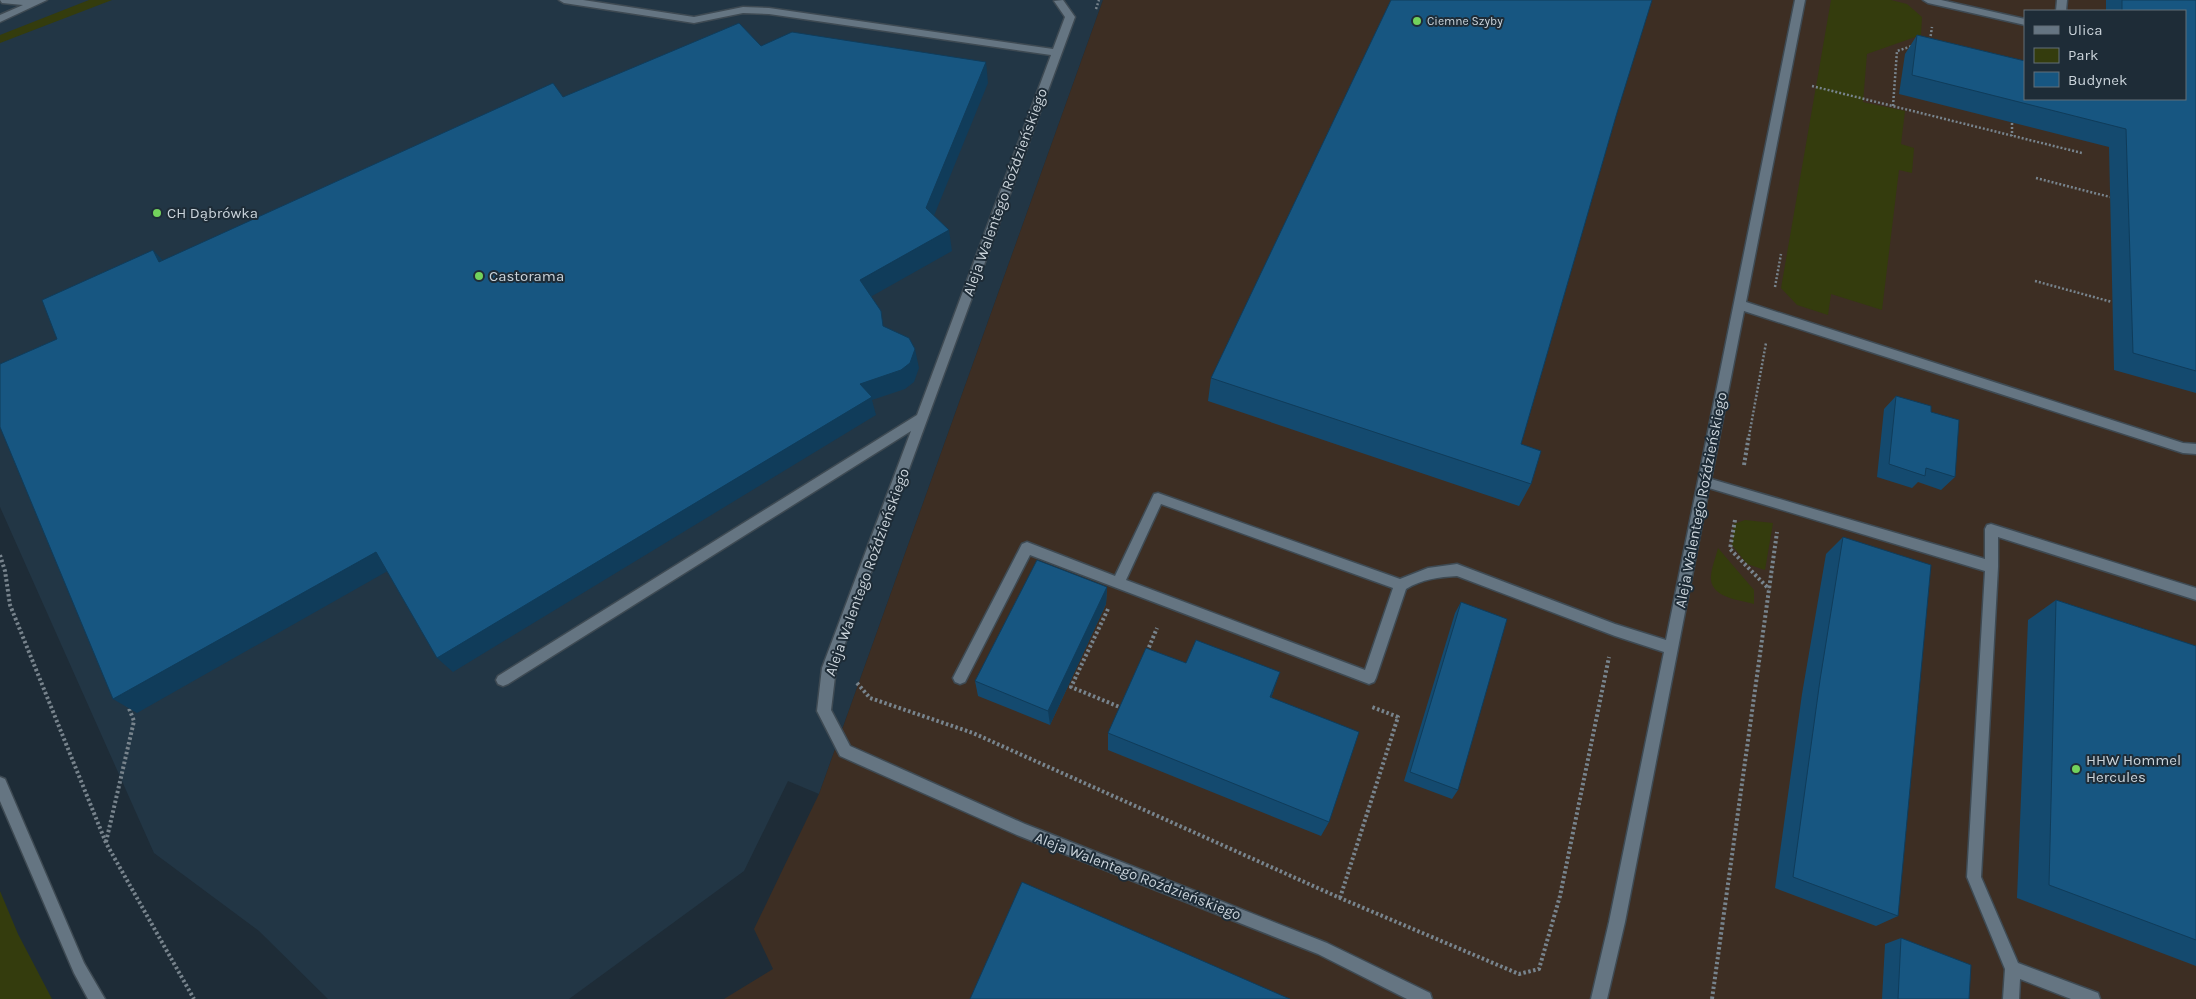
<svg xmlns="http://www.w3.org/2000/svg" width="2196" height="999" font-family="Karla,sans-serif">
<rect width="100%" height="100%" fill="#1e2c37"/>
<path fill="#223645" d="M0 0H1103L819 794 788 781 744 871 569 999H328L259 931 154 853 0 507Z"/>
<path fill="#3d2e23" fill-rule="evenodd" d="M1103 0H2196V999H724L773 969 754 929 819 794ZM2025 11H2185V99H2025Z"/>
<g fill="#343c0d">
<path d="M89 0H112L0 43V35Z"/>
<path d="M1831 0H1891L1907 4 1922 17 1921 35 1867 54 1863 102 1905 111 1901 144 1914 148 1912 173 1899 170 1882 310 1831 294 1828 315 1797 305 1781 288Z"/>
<path d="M1745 520 1773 523 1765 570 1747 564 1732 545 1734 524Z"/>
<path d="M1718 548 1754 590V604C1740 600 1713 598 1711 580 1710 571 1716 557 1718 548Z"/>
<path d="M0 891 18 934 52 999H0Z"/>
</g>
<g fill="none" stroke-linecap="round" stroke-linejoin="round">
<g stroke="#3e4a53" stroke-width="3">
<g id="minor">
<path d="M0 0H47L0 22V15L23 5 2 3Z"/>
<path d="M559 0H583L694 17 743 7 769 8 1053 49 1065 17 1054 1 1063 0 1075 17 836 668 831 710 850 746 1025 824 1327 943 1430 993 1432 999H1407L1318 954 1017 835 840 756 817 711 822 668 911 431 508 684 503 686 498 684 496 680 498 676 917 415 1051 55 769 14 743 13 694 23 564 3Z"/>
<path d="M1795 0H1805L1746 302 2183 443 2196 444V454L2183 453 1744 311 1711 479 1985 559V529L1987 525 1991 524 2196 588V600L1998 537V567L1981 877 2018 963 2098 993 2100 999H2071L2020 979 2019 999H2003L2005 969 1967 877 1985 571 1709 488 1625 922 1607 999H1591L1609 922 1664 652 1615 636 1457 576C1439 577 1422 579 1406 589L1376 678 1374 682 1369 684 1030 555 965 682 960 684 955 682 953 678 955 674 1022 544 1027 542 1115 576 1154 494 1158 493 1400 579 1428 568 1457 564 1615 624 1666 640ZM1161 504 1393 588 1365 670 1126 580Z"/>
<path d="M1923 0H1941L2025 19V25L1928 3Z"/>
<path d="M2057 0H2067L2066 11H2056Z"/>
<path d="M0 777 5 779 84 963 105 999H88L74 973 0 801Z"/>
</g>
</g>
<g stroke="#78848d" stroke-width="2.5" stroke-dasharray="2 2" stroke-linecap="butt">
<path d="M1096 9 1099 0"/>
<path d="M1930 40 1932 27"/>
<path d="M1812 86 2082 153"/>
<path d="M1893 106 1897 51 1912 46"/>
<path d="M2012 123V136"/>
<path d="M2036 178 2110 197"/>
<path d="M2035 281 2112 302"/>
<path d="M1775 287 1781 254"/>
<path d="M1749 436 1766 343"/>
</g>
<g stroke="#78848d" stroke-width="4" stroke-dasharray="2.5 2.5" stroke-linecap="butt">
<path d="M1744 465 1749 435"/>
<path d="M1735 520 1730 549 1769 589"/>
<path d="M0 555 5 571 10 605 106 843 194 999"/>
<path d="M1108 609 1071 687 1122 708 1123 706"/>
<path d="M1147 652 1157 628"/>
<path d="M857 683 870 698 973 733 1340 898 1519 974 1539 969 1560 896 1609 657"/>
<path d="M106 842 134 721 128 706"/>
<path d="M1340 898 1398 717 1372 707"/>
<path d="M1712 999 1777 532"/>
</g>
<use href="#minor" fill="#657582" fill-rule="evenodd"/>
</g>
<g fill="#144a6f">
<path d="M2106 0H2196V393L2114 370 2109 147 1899 94 1905 54 1917 35 2185 99V11H2106Z"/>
<path d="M1616 116 1521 444 1531 484 1519 506 1208 401 1211 378Z"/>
<path d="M1896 396 1931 412 1955 477 1941 490 1918 482 1912 488 1877 477 1884 409Z"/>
<path d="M1843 537 1898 916 1876 926 1775 888 1802 694 1826 554Z"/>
<path d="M1107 587 1106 604 1050 725 978 696 975 681Z"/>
<path d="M2056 600 2196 646V966L2017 898 2028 620Z"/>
<path d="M1461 602 1458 790 1452 799 1404 781 1455 613Z"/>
<path d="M1186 663 1274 690 1271 698 1329 822 1321 836 1108 750V733Z"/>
<path d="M1901 938 1969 999H1882L1885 944Z"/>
</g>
<g fill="#103c5a">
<path d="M986 62 988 83 929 228 926 208Z"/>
<path d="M949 230 952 251 865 300 860 280Z"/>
<path d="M153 250 172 270 159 262Z"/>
<path d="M915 349 919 368 914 382 905 389 872 400 876 415 453 672 437 658Z"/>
<path d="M376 552 393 568 137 713 113 699Z"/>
<path d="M1107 587 1106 604 1050 725 1048 711Z"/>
<path d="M1280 672 1274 690 1265 715 1270 697Z"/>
</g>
<g fill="#175681" stroke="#103c5a">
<path d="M1391 0H1652L1616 116 1521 444 1541 451 1531 484 1211 378Z"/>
<path d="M2122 0H2196V371L2133 353 2126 129 1912 75 1917 35 2025 61V99H2185V11H2122Z"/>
<path d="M739 23 761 46 792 32 986 62 926 208 949 230 860 280 881 311 883 326 909 338 915 349 910 363 901 370 860 384 872 397 437 658 376 552 113 699 0 427V364L57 339 42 300 153 250 159 262 553 83 563 97Z"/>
<path d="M1896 396 1931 406V412L1959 420 1955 477 1926 468 1925 476 1889 464Z"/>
<path d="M1843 537 1931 565 1898 916 1793 877 1820 680Z"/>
<path d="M1037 560 1107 587 1048 711 975 681Z"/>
<path d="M2056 600 2196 646V940L2049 885Z"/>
<path d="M1461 602 1507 619 1458 790 1410 772Z"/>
<path d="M1196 640 1280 672 1270 697 1359 732 1329 822 1108 733 1146 648 1186 663Z"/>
<path d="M1022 882 1290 999H970Z"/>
<path d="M1901 938 1971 965 1969 999H1898Z"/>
</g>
<g fill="#73d25c" stroke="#1e2c37" stroke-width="2">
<circle cx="1417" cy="21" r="5"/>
<circle cx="157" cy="213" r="5"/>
<circle cx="479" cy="276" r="5"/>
<circle cx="2076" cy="769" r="5"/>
</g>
<g text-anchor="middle" stroke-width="4" stroke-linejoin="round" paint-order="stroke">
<g font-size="12" fill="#cbd4db" stroke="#1e2c37" text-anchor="start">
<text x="1427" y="25">Ciemne Szyby</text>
</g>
<g font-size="15" fill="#cbd4db" stroke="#1e2c37">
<text transform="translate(1005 192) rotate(-70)" y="5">Aleja Walentego Roździeńskiego</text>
<text transform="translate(1701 500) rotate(-79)" y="5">Aleja Walentego Roździeńskiego</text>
<text transform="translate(867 572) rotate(-70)" y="5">Aleja Walentego Roździeńskiego</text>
<text transform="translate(1138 876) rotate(21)" y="5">Aleja Walentego Roździeńskiego</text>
</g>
<g font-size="15" fill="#cbd4db" stroke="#1e2c37" text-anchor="start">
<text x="167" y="218">CH Dąbrówka</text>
<text x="489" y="281">Castorama</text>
<text x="2086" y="765">HHW Hommel<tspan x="2086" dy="17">Hercules</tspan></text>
</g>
</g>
<rect x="2024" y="10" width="162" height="90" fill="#1e2c37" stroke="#636f79"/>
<rect x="2034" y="26" width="25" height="8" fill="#657582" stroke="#636f79"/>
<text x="2068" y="35" font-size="15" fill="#cbd4db">Ulica</text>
<rect x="2034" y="48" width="25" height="15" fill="#343c0d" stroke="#636f79"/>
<text x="2068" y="60" font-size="15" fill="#cbd4db">Park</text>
<rect x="2034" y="72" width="25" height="15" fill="#175681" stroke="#636f79"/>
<text x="2068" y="85" font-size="15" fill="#cbd4db">Budynek</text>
</svg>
